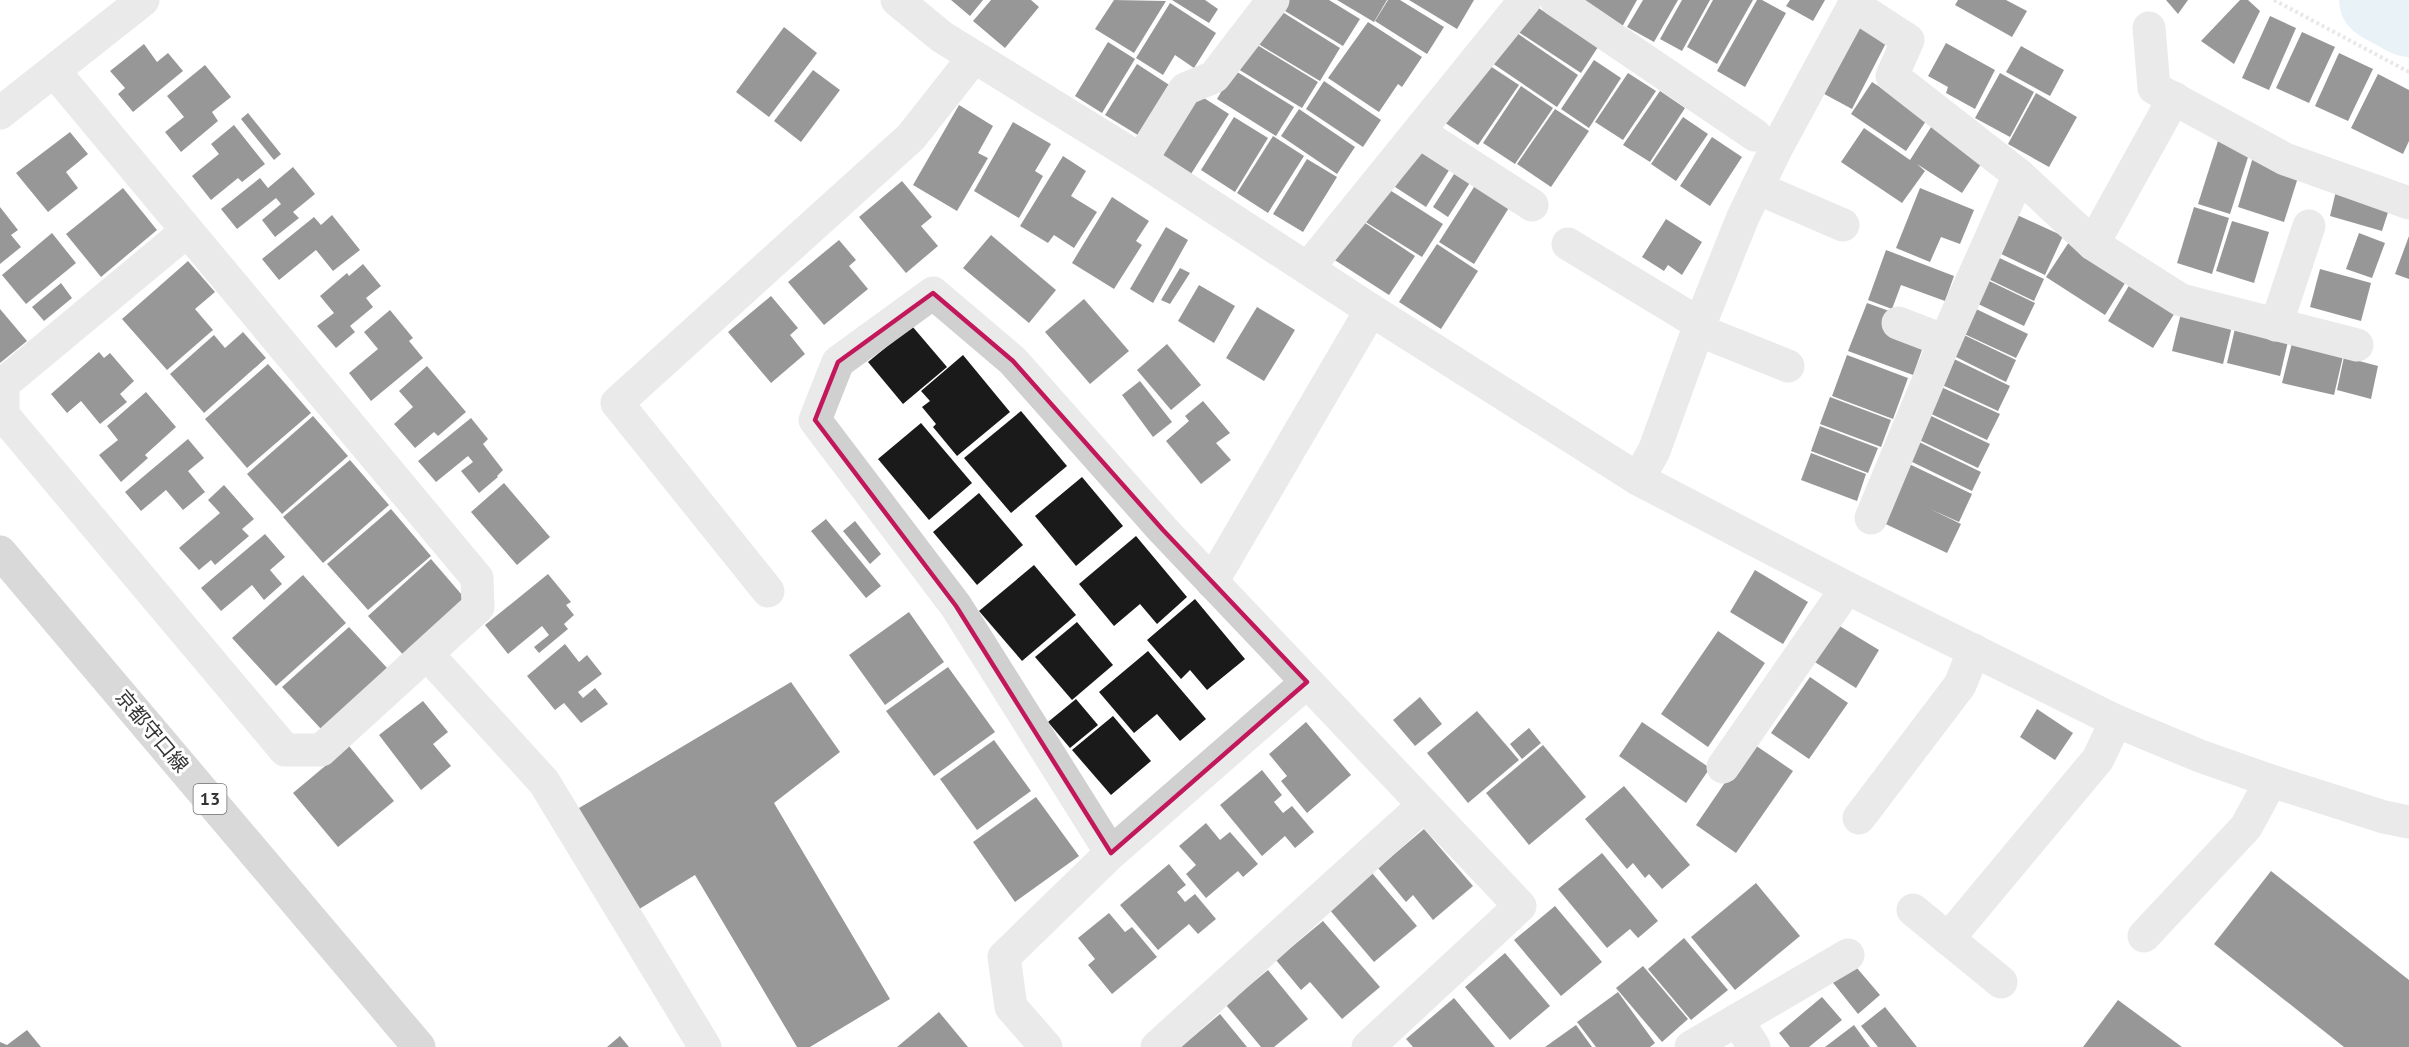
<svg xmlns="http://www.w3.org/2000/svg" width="2409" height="1047" font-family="'PT Sans','Noto Sans JP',sans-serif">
<rect width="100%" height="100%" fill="#fff"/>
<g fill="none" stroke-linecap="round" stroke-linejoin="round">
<path stroke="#cfe2ee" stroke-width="82" d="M2380 0 2409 16"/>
</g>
<g fill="#1a1a1a">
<path d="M951 0H983L970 16Z"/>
<path d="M991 0H1031L1039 7 1005 48 973 21Z"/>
<path d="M1114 0 1166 1 1134 53 1095 29Z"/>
<path d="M1172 0H1205L1218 9 1209 23Z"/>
<path d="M1284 0H1329L1360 19 1343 46 1280 8Z"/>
<path d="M1337 0H1387L1374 22Z"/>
<path d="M1388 0H1400L1444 27 1427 54 1375 21Z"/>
<path d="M1409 0H1474L1457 29Z"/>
<path d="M1583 0H1637L1622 27Z"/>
<path d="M1643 0H1678L1654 42 1627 27Z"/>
<path d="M1682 0H1710L1682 51 1660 39Z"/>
<path d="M1713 0H1753L1717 64 1687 47Z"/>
<path d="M1757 0H1762L1786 13 1745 87 1717 71Z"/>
<path d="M1790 0H1825L1813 21 1786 6Z"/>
<path d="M1958 0H2006L2027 11 2012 37 1955 5Z"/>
<path d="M2166 0H2188L2178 14Z"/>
<path d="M2240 0H2248L2260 11 2234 64 2201 41Z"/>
<path d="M1170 3 1216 33 1194 68 1175 55 1163 75 1136 58Z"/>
<path d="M1534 5 1598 47 1581 73 1517 31Z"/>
<path d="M1276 8 1340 48 1320 81 1255 42Z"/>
<path d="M2270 16 2296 28 2269 90 2242 78Z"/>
<path d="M1368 22 1422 57 1402 87 1398 84 1379 112 1328 78Z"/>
<path d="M1851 23 1886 43 1852 109 1815 89Z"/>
<path d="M784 27 817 53 769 117 736 92Z"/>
<path d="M1514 31 1578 75 1557 107 1492 63Z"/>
<path d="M2302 32 2335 47 2309 103 2276 88Z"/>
<path d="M1108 42 1135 59 1102 113 1075 96Z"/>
<path d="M1254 43 1318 82 1302 108 1238 69Z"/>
<path d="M1946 43 1995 70 1975 109 1946 93 1948 87 1928 76Z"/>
<path d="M144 44 157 62 168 53 183 71 133 112 118 94 125 88 110 71Z"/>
<path d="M2021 46 2064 70 2050 96 2006 72Z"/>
<path d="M2339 53 2373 69 2348 121 2315 106Z"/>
<path d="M1594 60 1621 78 1589 128 1561 109Z"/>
<path d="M1484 62 1519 85 1478 145 1444 122Z"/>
<path d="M1137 64 1177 90 1146 140 1105 115Z"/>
<path d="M205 65 231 97 212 112 218 121 181 152 165 132 184 117 167 96Z"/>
<path d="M813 70 840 90 801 142 774 121Z"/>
<path d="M1234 70 1294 107 1276 136 1217 99Z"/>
<path d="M1628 73 1656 91 1623 140 1595 122Z"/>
<path d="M2000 73 2034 92 2010 137 1975 118Z"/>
<path d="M2378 74 2409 90V141L2403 154 2351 128Z"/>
<path d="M1324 81 1381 120 1363 147 1306 109Z"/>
<path d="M1872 82 1928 118 1906 151 1851 114Z"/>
<path d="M1521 86 1553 108 1515 164 1483 143Z"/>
<path d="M1193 91 1229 114 1191 174 1156 152Z"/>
<path d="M1660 91 1685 108 1650 162 1623 145Z"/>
<path d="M2036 93 2077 117 2049 167 2008 144Z"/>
<path d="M959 105 993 126 978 153 988 158 957 211 913 185Z"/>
<path d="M1299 109 1355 147 1337 174 1281 136Z"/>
<path d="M1555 109 1589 131 1551 187 1517 164Z"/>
<path d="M248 113 281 154 274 160 241 119Z"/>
<path d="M1234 117 1268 138 1235 192 1201 170Z"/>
<path d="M1683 117 1708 134 1676 181 1651 164Z"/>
<path d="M1935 121 1987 155 1962 193 1917 164 1925 171 1902 203 1841 162 1864 128 1910 160Z"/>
<path d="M1013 122 1051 144 1035 171 1043 176 1019 218 974 191Z"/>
<path d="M234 125 265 164 242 182 238 178 211 200 192 176 219 154 211 144Z"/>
<path d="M70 132 88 154 66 172 78 188 48 212 16 173Z"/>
<path d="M1273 136 1304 156 1268 213 1237 193Z"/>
<path d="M1712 137 1742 157 1710 206 1680 186Z"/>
<path d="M2218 141 2250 151 2230 214 2198 204Z"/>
<path d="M1420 148 1451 167 1426 207 1395 187Z"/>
<path d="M1063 156 1086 171 1071 196 1097 212 1074 248 1054 235 1048 243 1020 226Z"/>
<path d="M2253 157 2300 171 2284 222 2238 207Z"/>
<path d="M1307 159 1337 177 1303 232 1273 214Z"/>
<path d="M293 167 315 194 293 212 299 218 275 237 262 220 281 204 276 198 237 229 221 209 260 178 268 188Z"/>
<path d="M1456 171 1471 181 1448 217 1433 207Z"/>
<path d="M902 181 932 217 921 226 938 246 906 273 859 217Z"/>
<path d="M1476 184 1510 206 1474 264 1439 242Z"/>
<path d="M1385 187 1443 224 1422 257 1364 221Z"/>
<path d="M123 188 157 230 101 277 66 234Z"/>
<path d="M1920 188 1974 210 1960 244 1941 237 1930 262 1896 248Z"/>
<path d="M2336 191 2390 206 2382 231 2330 216Z"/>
<path d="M1112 197 1149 221 1136 241 1142 245 1114 289 1072 263Z"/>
<path d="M0 207 18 230 11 235 21 247 0 264Z"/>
<path d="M2194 207 2229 218 2212 274 2177 263Z"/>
<path d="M2015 214 2063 236 2045 275 1997 252Z"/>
<path d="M332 215 360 250 333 271 316 250 279 280 262 259 314 217 321 225Z"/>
<path d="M1356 217 1415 256 1389 295 1330 257Z"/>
<path d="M1666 219 1702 242 1682 275 1668 265 1664 271 1642 257Z"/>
<path d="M2232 221 2269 232 2254 283 2216 271Z"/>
<path d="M1166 227 1188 240 1153 303 1130 289Z"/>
<path d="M52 233 76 263 26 304 2 275Z"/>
<path d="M2359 233 2385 243 2372 278 2346 269Z"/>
<path d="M991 235 1056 290 1029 323 963 268Z"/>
<path d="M2409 236V279L2395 274Z"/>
<path d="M839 240 856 260 849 266 868 289 824 325 788 282Z"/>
<path d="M2069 242 2127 280 2105 315 2046 277Z"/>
<path d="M1437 244 1478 271 1441 329 1399 302Z"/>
<path d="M1886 250 1954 276 1945 301 1901 285 1892 309 1868 300Z"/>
<path d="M1991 254 2044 279 2034 301 1982 276Z"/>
<path d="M188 261 215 292 195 309 213 330 167 370 122 319Z"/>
<path d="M363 264 381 286 366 298 373 307 350 326 355 332 336 348 317 326 334 313 320 296 347 273 349 276Z"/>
<path d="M1180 268 1190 273 1170 304 1161 300Z"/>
<path d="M2320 269 2371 283 2361 321 2310 307Z"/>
<path d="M1983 278 2035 303 2024 326 1972 301Z"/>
<path d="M61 283 72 298 44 321 32 307Z"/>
<path d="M2130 284 2176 311 2153 348 2108 321Z"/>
<path d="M1199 285 1235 306 1214 343 1178 321Z"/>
<path d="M771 296 798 328 790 335 805 354 771 383 728 332Z"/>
<path d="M1084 299 1129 351 1090 384 1045 332Z"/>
<path d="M1867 303 1892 312 1885 332 1923 347 1913 375 1848 351Z"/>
<path d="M1257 307 1295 330 1264 381 1226 358Z"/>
<path d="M1972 307 2028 334 2016 358 1960 332Z"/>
<path d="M0 309 27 341 0 363Z"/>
<path d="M2182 309 2233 322 2223 364 2172 351Z"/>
<path d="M390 310 413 338 409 341 423 358 371 401 349 373 378 349 364 332Z"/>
<path d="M2237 320 2290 333 2280 376 2227 363Z"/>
<path d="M912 326 947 367 903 404 868 362Z"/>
<path d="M243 332 266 358 204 413 170 374 214 335 225 348Z"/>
<path d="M1962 334 2016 360 2006 382 1952 355Z"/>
<path d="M2293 339 2344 352 2334 395 2282 383Z"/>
<path d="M1167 344 1201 385 1171 410 1137 370Z"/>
<path d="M99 352 104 358 110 353 134 381 120 394 127 402 100 424 81 401 67 413 51 394Z"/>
<path d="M963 355 1010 412 957 456 933 427 936 424 922 407 930 401 921 391Z"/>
<path d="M1847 355 1908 378 1893 419 1832 396Z"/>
<path d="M2344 357 2378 366 2371 399 2337 390Z"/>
<path d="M1952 358 2010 386 1998 411 1940 384Z"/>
<path d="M268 364 311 413 247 468 205 419Z"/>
<path d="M427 366 466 412 438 436 434 432 415 448 394 424 413 407 399 391Z"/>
<path d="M1140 381 1172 422 1153 437 1122 395Z"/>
<path d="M1939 386 2000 414 1987 440 1927 412Z"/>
<path d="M146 392 176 427 145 455 148 458 121 482 99 455 118 440 107 426Z"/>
<path d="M1830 397 1891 420 1881 447 1820 424Z"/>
<path d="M1203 401 1230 433 1216 443 1231 460 1201 484 1166 441 1189 421 1185 416Z"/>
<path d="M1021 411 1067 466 1011 513 964 458Z"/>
<path d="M1927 414 1990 444 1978 468 1915 438Z"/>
<path d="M313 416 348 456 282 514 247 474Z"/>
<path d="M471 418 488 439 483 444 503 470 497 476 498 477 479 493 461 471 473 462 468 456 436 482 418 461Z"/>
<path d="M921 423 972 483 929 520 878 459Z"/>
<path d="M1820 426 1878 448 1868 473 1811 451Z"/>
<path d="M188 439 204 458 188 471 205 492 183 510 166 490 141 511 125 492Z"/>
<path d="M1915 440 1981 472 1972 491 1906 459Z"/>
<path d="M1811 453 1866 474 1857 501 1801 480Z"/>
<path d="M350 460 389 505 323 563 283 517Z"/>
<path d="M1905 462 1972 494 1959 522 1930 509 1961 524 1947 553 1875 519Z"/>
<path d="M1082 477 1123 526 1076 566 1035 516Z"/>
<path d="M504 483 550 537 517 565 471 512Z"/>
<path d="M224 485 254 519 242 529 249 536 215 565 211 560 199 570 179 548 220 513 208 500Z"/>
<path d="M979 493 1023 545 977 585 933 532Z"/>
<path d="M391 509 431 556 368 610 327 564Z"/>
<path d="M826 519 881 586 866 598 811 531Z"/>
<path d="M855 521 881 554 870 564 843 531Z"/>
<path d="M265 534 285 557 270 570 282 584 264 600 252 585 221 611 201 588Z"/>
<path d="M1136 536 1187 597 1157 624 1140 604 1114 626 1079 584Z"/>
<path d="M431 559 468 602 406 658 368 616Z"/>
<path d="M1034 565 1076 615 1022 661 979 611Z"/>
<path d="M1755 570 1808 602 1783 644 1730 612Z"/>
<path d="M548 574 571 602 566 605 574 615 564 624 568 629 539 653 534 647 549 635 542 626 508 654 485 625Z"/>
<path d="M303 575 346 623 276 686 232 638Z"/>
<path d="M1195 599 1245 659 1207 690 1190 670 1181 679 1147 640Z"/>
<path d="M909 612 944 662 885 705 849 655Z"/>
<path d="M1077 622 1113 665 1072 700 1035 657Z"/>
<path d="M1833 622 1879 650 1856 688 1810 659Z"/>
<path d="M349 627 389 670 322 730 282 687Z"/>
<path d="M1718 631 1765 663 1708 747 1661 714Z"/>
<path d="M565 644 579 662 587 655 602 674 578 692 583 698 595 688 608 704 581 723 564 703 555 710 527 676Z"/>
<path d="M1148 651 1206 719 1180 741 1157 714 1134 733 1099 692Z"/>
<path d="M948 667 995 732 934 776 886 711Z"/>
<path d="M1810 677 1848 703 1809 759 1771 733Z"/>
<path d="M791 682 840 752 774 803 890 999 810 1047H797L695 875 636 911 574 811Z"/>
<path d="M1420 697 1442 724 1415 746 1393 720Z"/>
<path d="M1076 699 1098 725 1070 748 1048 722Z"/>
<path d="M423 701 448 732 433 744 451 766 421 790 379 735Z"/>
<path d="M2037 709 2073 733 2055 760 2020 737Z"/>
<path d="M1477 711 1519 760 1468 803 1427 753Z"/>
<path d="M1113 716 1151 761 1111 795 1072 750Z"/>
<path d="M1306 722 1351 775 1307 813 1281 781 1287 776 1269 754Z"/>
<path d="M1642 722 1710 768 1686 803 1619 756Z"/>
<path d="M1529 728 1541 743 1522 759 1510 744Z"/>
<path d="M994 740 1031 791 977 830 940 779Z"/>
<path d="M1752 743 1793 771 1736 853 1696 825Z"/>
<path d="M1543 745 1586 797 1529 845 1486 793Z"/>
<path d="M349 746 394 801 338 847 293 793Z"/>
<path d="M1262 770 1282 795 1274 802 1283 813 1292 806 1314 832 1295 848 1285 836 1262 856 1220 805Z"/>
<path d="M1624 786 1690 865 1662 889 1649 874 1645 878 1633 863 1627 869 1585 819Z"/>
<path d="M1036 797 1079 856 1015 902 973 842Z"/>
<path d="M1206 823 1220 840 1230 832 1258 864 1243 877 1238 871 1206 898 1186 874 1196 865 1179 846Z"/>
<path d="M1424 829 1473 886 1433 920 1413 895 1406 902 1378 868Z"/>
<path d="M1602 853 1658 921 1638 938 1630 929 1607 948 1558 889Z"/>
<path d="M1169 864 1186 885 1177 892 1185 902 1195 894 1216 919 1198 934 1189 924 1158 950 1120 905Z"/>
<path d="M2271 871 2409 980V1047H2344L2214 944Z"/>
<path d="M1372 873 1417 926 1374 962 1329 909Z"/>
<path d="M1756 883 1800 936 1735 990 1691 937Z"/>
<path d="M1555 906 1602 962 1561 996 1514 940Z"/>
<path d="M1109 913 1125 932 1132 927 1157 957 1112 994 1088 965 1095 959 1078 938Z"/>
<path d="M1323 921 1380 987 1342 1019 1310 982 1301 990 1276 960Z"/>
<path d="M1684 938 1728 990 1691 1020 1648 969Z"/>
<path d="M1505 953 1550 1006 1510 1040 1465 987Z"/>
<path d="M1851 961 1880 995 1858 1014 1830 979Z"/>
<path d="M1643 966 1688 1019 1662 1042 1616 988Z"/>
<path d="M1268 970 1308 1019 1274 1047H1261L1226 1005Z"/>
<path d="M1618 992 1655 1043 1650 1047H1596L1577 1022Z"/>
<path d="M1822 997 1842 1020 1809 1047H1790L1779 1033Z"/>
<path d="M1454 998 1495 1047H1413L1406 1039Z"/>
<path d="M2118 1000 2182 1047H2083Z"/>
<path d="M1885 1007 1917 1047H1878L1861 1026Z"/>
<path d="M939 1012 968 1047H897Z"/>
<path d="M1220 1014 1247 1047H1181Z"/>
<path d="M1576 1025 1592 1047H1545Z"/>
<path d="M1854 1025 1870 1047H1825Z"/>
<path d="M27 1030 41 1047H0V1042L7 1045Z"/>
<path d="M620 1036 629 1047H607Z"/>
</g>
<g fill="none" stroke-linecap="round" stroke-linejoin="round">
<path stroke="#cdcdcd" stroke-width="4" stroke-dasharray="3 3" stroke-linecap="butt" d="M2274 0 2409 72"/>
<g stroke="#d0d0d0" stroke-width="33">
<path d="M897 0 942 37 1141 160 1371 310 1638 479 1847 588 2116 721 2200 756 2271 781 2384 817 2409 822"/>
<path d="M1556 0 1755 135"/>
<path d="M1856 0 1854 5 1908 40 1892 76 2019 175 2093 244 2181 300 2357 345"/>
<path d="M2149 28 2154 88 2285 159 2409 203"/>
<path d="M54 71 477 578 478 607 321 750H285L3 415V384L187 231"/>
<path d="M1419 132 1532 205"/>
<path d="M1141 160 1185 89 1214 77 1273 0"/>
<path d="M1757 188 1843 225"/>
<path d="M1568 244 1700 324"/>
<path d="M2093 244 2174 98"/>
<path d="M1308 268 1525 0"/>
<path d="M1898 323 1945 341"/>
<path d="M2276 325 2309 226"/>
<path d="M1698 330 1788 366"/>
<path d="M1638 479 1654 451 1700 324 1743 217 1775 151 1854 5"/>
<path d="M1871 518 1945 341 2019 175"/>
<path d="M1212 582 1371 310"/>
<path d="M768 591 617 403 911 137 974 57"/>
<path d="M428 655 544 782 705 1047"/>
<path d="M1723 767 1847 588"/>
<path d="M1859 818 1960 685 1974 650"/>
<path d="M1111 853 956 606 815 420 838 362 933 293 1013 361 1163 530 1520 906 1368 1047"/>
<path d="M1913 910 2001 982"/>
<path d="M2144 936 2246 827 2271 781"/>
<path d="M1948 939 2098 759 2116 721"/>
<path d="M1737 1020 1754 1047"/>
<path d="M1046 1047 1011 1007 1004 957 1111 853 1307 682"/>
<path d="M1157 1047 1424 805"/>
<path d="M1691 1047 1848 955"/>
</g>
<path stroke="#d0d0d0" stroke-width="33" d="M0 113 143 0"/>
<path stroke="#ababab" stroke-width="33" d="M0 552 419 1047"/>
</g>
<path d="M0 0H2409V1047H0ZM933 293 1013 361 1163 530 1307 682 1111 853 956 606 815 420 838 362Z" fill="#fff" fill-opacity=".55" fill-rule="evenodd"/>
<path fill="none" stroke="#c2185b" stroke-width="4.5" stroke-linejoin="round" d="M933 293 1013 361 1163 530 1307 682 1111 853 956 606 815 420 838 362Z"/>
<g text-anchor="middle" stroke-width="6" stroke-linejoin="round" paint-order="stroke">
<rect fill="#fff" stroke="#707070" stroke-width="1.5" x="193.5" y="784" width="33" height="30" rx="4.5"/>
<g font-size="18" font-weight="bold" fill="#333">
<text x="210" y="805">13</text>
</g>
<g font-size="20" fill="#333" stroke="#fff">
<text transform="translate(152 731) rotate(50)" y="7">京都守口線</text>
</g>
</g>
</svg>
